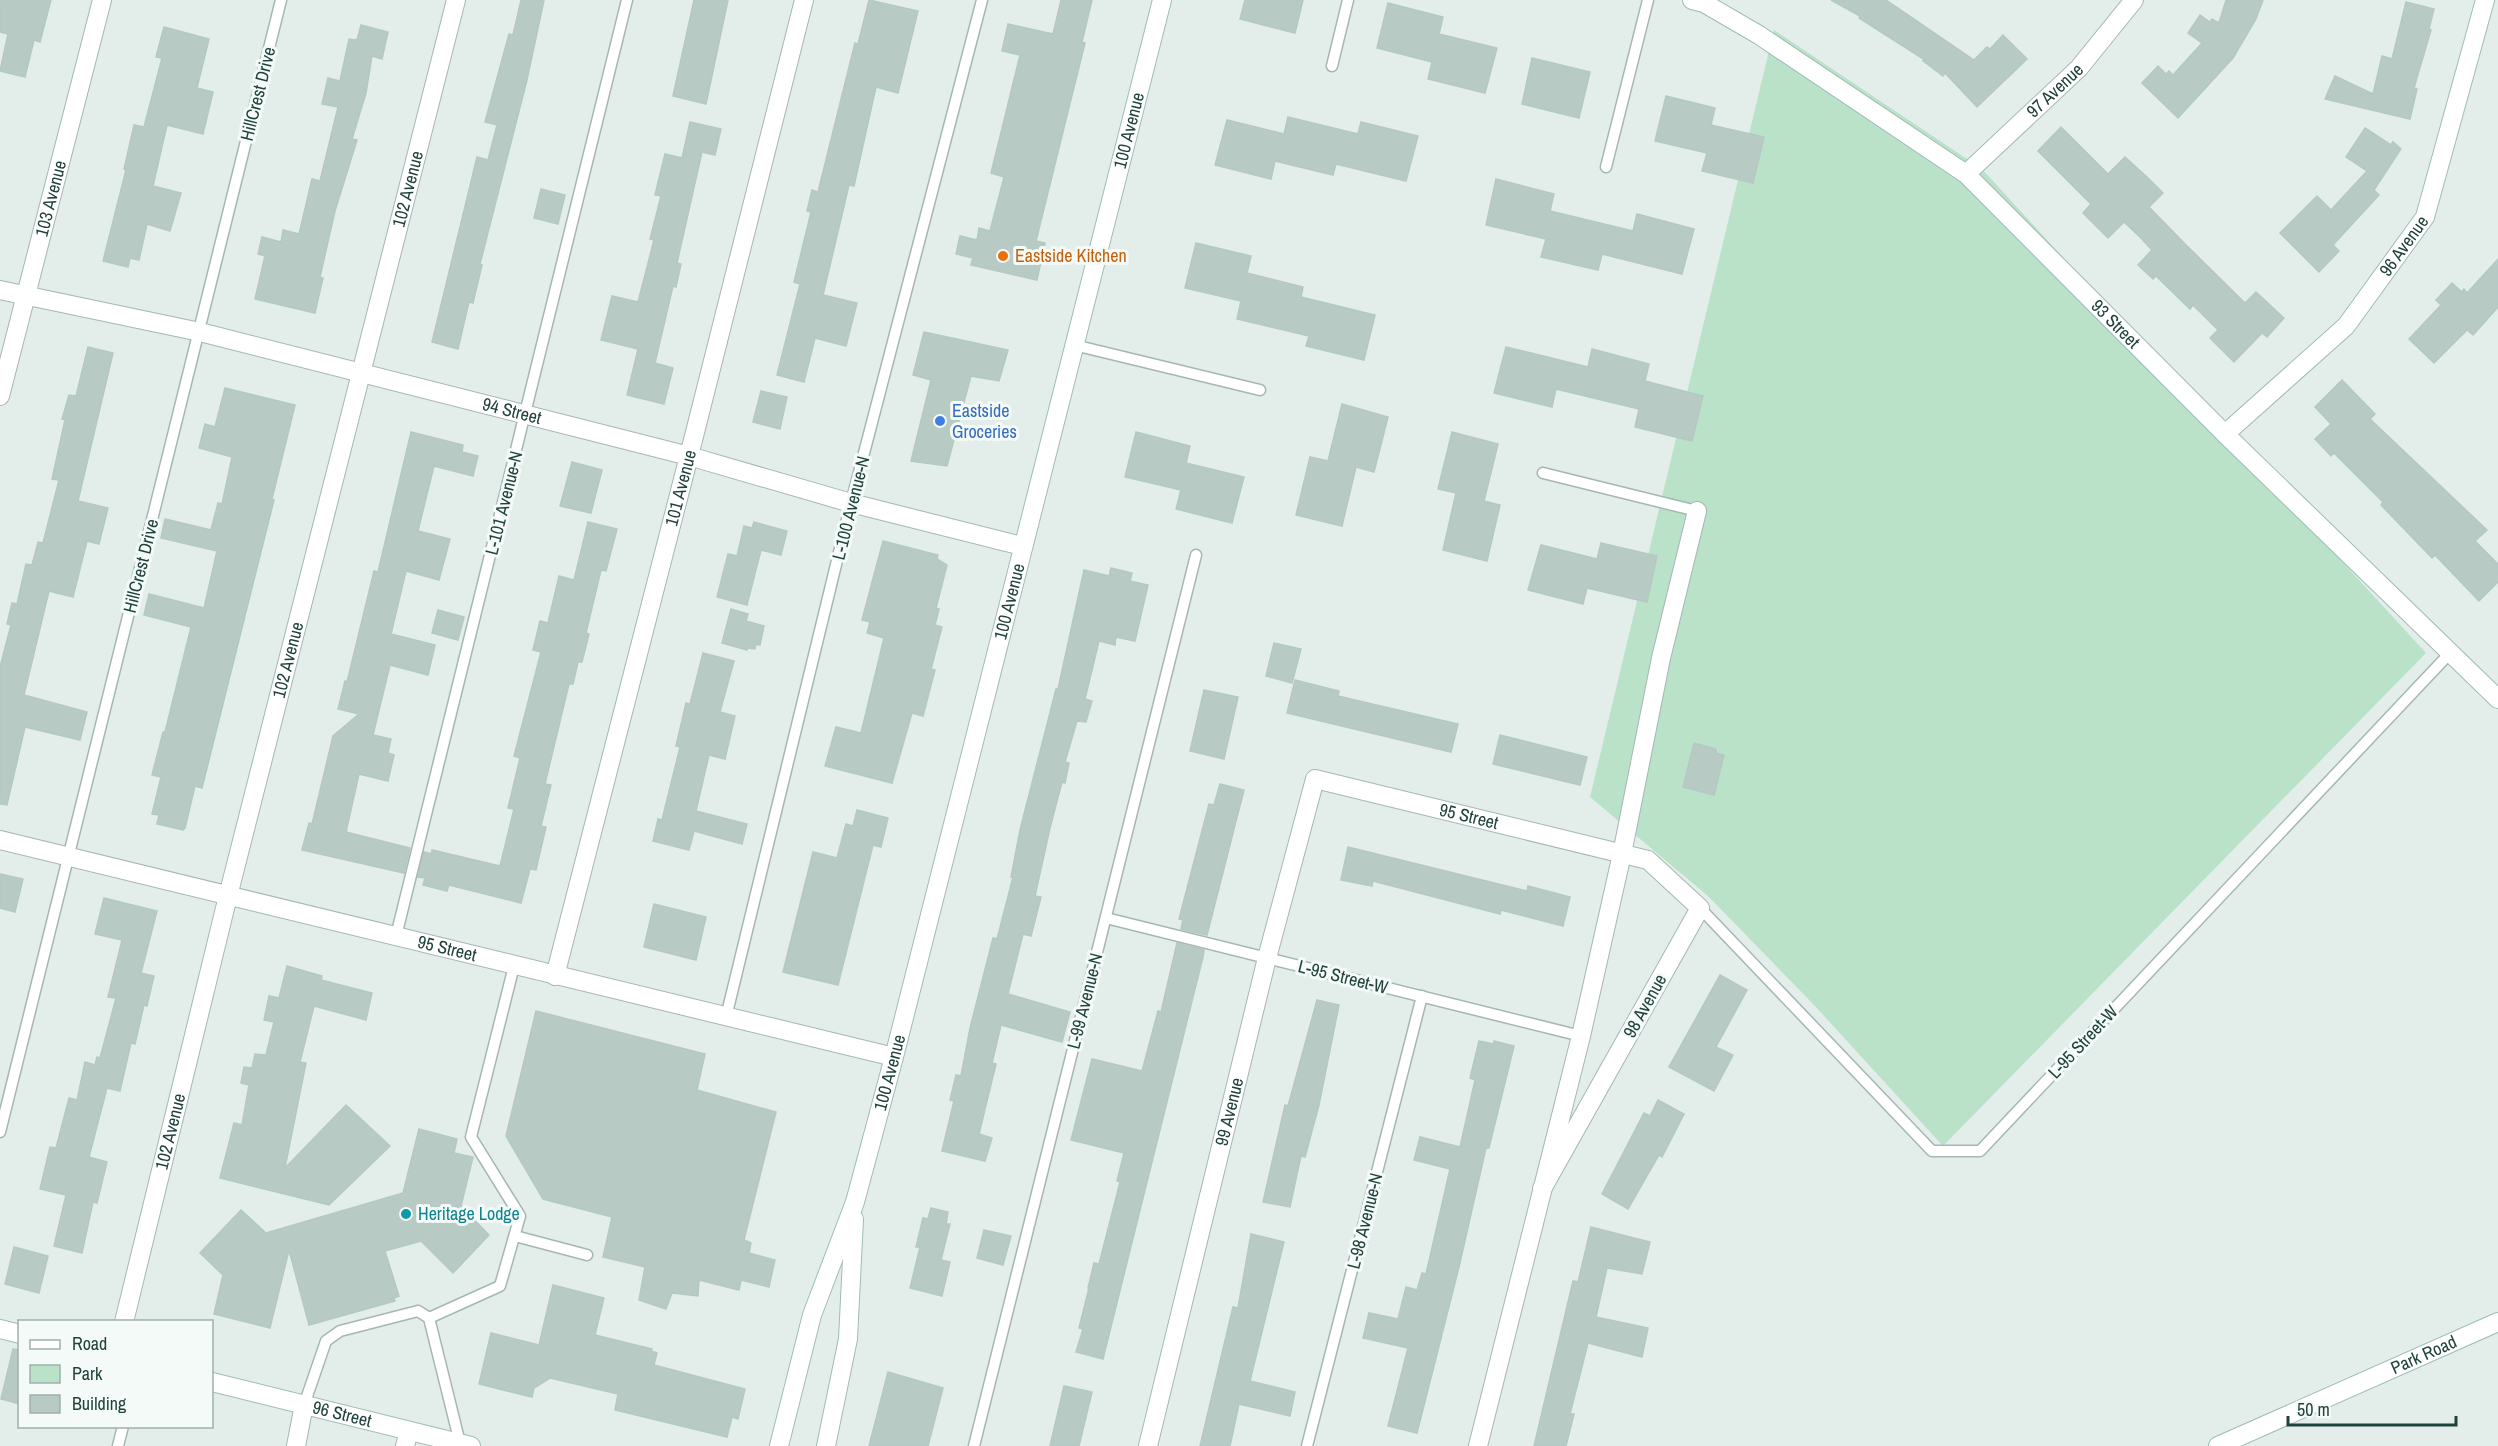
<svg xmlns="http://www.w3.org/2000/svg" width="2498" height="1446" font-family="'Archivo Narrow',sans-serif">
<rect width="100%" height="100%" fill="#e3eeea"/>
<path fill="#b9e2c9" d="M1774 30 1982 169 2426 653 1943 1146 1815 1006 1708 896 1590 797Z"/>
<g fill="#b8cac4" stroke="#b4c9c3" stroke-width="1.5">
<path d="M0 0H51L40 42 34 40 25 77 0 71 8 34 0 32Z"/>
<path d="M521 0H544L527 80 480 264 482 265 473 303 469 302 458 349 432 342 477 157 488 160 497 125 485 122 509 34 513 35Z"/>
<path d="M694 0H728L706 104 673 96Z"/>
<path d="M869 0 918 11 898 93 876 87 854 186 849 185 823 295 857 303 846 346 815 338 804 382 777 375 800 284 794 282 811 212 807 211 812 190 818 192 846 79 855 43 858 44Z"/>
<path d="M1061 0H1092L1082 42 1085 43 1036 241 1045 243 1037 280 971 265 973 258 956 254 960 236 977 240 979 228 990 231 1004 177 991 173 1020 55 1002 51 1008 24 1053 34Z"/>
<path d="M1245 0H1303L1295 33 1240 19Z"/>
<path d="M1831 0H1886L1974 60 1987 47 1990 49 2003 35 2027 59 1977 107 1945 73 1943 76 1923 61 1925 60 1859 18 1860 16Z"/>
<path d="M2226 0H2263L2256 19 2233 58 2178 118 2142 83 2158 66 2166 74 2169 71 2173 75 2202 43 2188 33 2200 15 2210 22 2212 19 2219 23Z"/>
<path d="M2406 2 2434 9 2429 29 2431 30 2414 88 2417 89 2410 119 2325 99 2335 76 2373 94 2382 56 2392 59Z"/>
<path d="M1388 3 1443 17 1439 34 1497 48 1485 93 1428 79 1432 62 1377 48Z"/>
<path d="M361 25 388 32 382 59 372 56 366 93 352 139 357 140 335 211 320 277 323 278 315 313 255 299 265 256 258 254 262 237 281 242 283 230 299 234 312 179 320 181 338 107 322 104 328 78 340 81 349 39 357 40Z"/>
<path d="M164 27 209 39 197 88 213 92 203 134 167 125 153 186 181 193 170 231 147 224 139 260 130 258 128 267 103 261 126 170 124 169 134 125 144 127 162 58 156 57Z"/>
<path d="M1532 58 1590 72 1579 118 1522 104Z"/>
<path d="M1666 96 1715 108 1711 125 1764 137 1753 183 1702 171 1707 153 1655 141Z"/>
<path d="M1288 117 1358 134 1361 122 1418 136 1406 181 1336 164 1333 175 1275 161 1271 179 1215 165 1227 120 1284 134Z"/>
<path d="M690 122 721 129 715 155 702 152 677 263 681 264 676 287 673 286 655 363 673 368 664 404 627 395 638 349 601 340 612 296 638 302 654 240 650 239 661 196 655 195 665 154 682 158Z"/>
<path d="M2061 127 2108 174 2125 157 2148 178 2163 193 2149 207 2185 244 2245 303 2256 292 2284 318 2267 337 2262 333 2234 362 2210 338 2218 330 2193 305 2190 309 2156 276 2153 279 2138 265 2152 250 2140 237 2124 222 2108 238 2083 213 2091 204 2038 151Z"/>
<path d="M2365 128 2391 145 2393 142 2401 149 2374 190 2379 195 2333 245 2339 251 2319 272 2280 233 2317 196 2331 210 2367 171 2346 157Z"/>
<path d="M1496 179 1554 194 1550 211 1633 231 1637 214 1694 229 1682 274 1602 254 1598 270 1541 257 1546 239 1486 225Z"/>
<path d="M541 189 565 195 558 224 534 218Z"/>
<path d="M1196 243 1251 256 1247 273 1303 287 1301 297 1375 315 1364 360 1306 346 1309 336 1237 319 1241 301 1185 288Z"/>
<path d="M2498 259V307L2473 335 2467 330 2434 363 2409 339 2441 305 2436 300 2452 283 2462 292 2464 289 2467 293Z"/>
<path d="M924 332 1008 350 999 381 971 376 947 466 911 461 931 380 913 375Z"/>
<path d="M88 347 113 353 78 501 108 508 99 544 87 541 73 597 49 591 24 695 87 712 80 740 25 727 7 805 0 804V667L11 625 7 624 12 603 17 604 26 564 32 565 38 542 43 543 59 480 52 479 65 420 62 419 69 395 76 396Z"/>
<path d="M1506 347 1588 367 1592 349 1649 364 1645 381 1703 396 1692 441 1635 427 1639 409 1556 389 1552 407 1494 393Z"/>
<path d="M2342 380 2375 414 2370 419 2487 530 2475 541 2498 564V582L2479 601 2435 555 2432 558 2381 505 2383 502 2334 453 2331 456 2315 439 2331 424 2315 407Z"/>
<path d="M225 388 295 405 272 499 274 500 202 788 195 786 185 828 183 830 157 824 159 815 152 814 161 777 152 775 163 732H165L191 627 144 615 149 594 204 608 217 551 161 538 165 519 211 530 218 503 222 504 232 457 199 448 205 424 215 427Z"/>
<path d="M761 391 787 397 780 429 753 422Z"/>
<path d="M1342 404 1388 417 1374 472 1356 467 1342 526 1296 515 1310 457 1328 461Z"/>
<path d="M411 432 463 445 462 452 478 456 473 476 434 466 418 531 450 539 439 580 406 571 391 634 435 645 428 675 390 665 373 735 391 739 388 753 394 755 388 781 359 774 346 832 410 848 404 873 302 850 309 823 312 824 333 736 359 714 338 709 345 681 347 682 374 571 378 572Z"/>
<path d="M1136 432 1190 446 1186 463 1244 477 1232 523 1176 509 1181 490 1125 477Z"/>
<path d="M1452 432 1498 444 1484 501 1500 505 1487 561 1443 550 1456 493 1438 489Z"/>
<path d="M572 462 602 470 591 513 560 506Z"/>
<path d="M588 522 617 529 606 571 601 570 586 633 589 634 582 662H578L573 684H569L545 784 551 785 541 826 546 827 536 870 530 869 521 903 449 885 447 891 423 885 425 878 418 877 424 852 431 854 432 850 500 866 514 809 508 808 520 758 514 756 541 652 533 650 540 621 548 623 559 576 574 580Z"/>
<path d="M754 522 787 531 781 555 761 550 747 605 717 597 728 554 737 556 744 526 752 528Z"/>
<path d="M883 541 938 555 937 559 947 565 936 608 939 609 935 625 942 627 931 669 935 670 923 716 912 713 892 783 825 766 836 727 861 733 884 638 867 633 870 622 862 620Z"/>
<path d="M1601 543 1657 556 1647 602 1587 588 1583 604 1528 590 1541 545 1597 559Z"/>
<path d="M1111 568 1132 573 1130 581 1148 585 1135 641 1116 637 1115 645 1099 641 1085 699 1092 701 1086 722 1077 721 1065 762 1069 763 1065 783 1062 782 1050 828 1035 896 1041 897 1031 936 1023 934 1008 994 1070 1012 1062 1042 1001 1025 992 1063 996 1064 979 1134 992 1138 985 1161 942 1151 954 1101 950 1100 956 1075 961 1076 970 1028 993 938 997 939 1013 877H1011L1020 830 1056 689H1058L1084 570 1109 576Z"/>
<path d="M731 609 748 614 746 621 764 626 760 645 756 644 755 649 747 648V650L722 643Z"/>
<path d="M438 610 464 617 458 640 432 633Z"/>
<path d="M1274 643 1301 649 1292 683 1266 676Z"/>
<path d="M703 653 734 661 720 712 735 716 725 759 709 755 696 811 747 824 742 844 694 831 689 850 653 841 658 819 662 820 680 747 676 746 686 703 690 704Z"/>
<path d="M1295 680 1339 691 1338 696 1458 724 1451 752 1287 713Z"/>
<path d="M1204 690 1238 697 1224 759 1190 751Z"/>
<path d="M1500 735 1587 757 1580 785 1493 764Z"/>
<path d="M1694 743 1716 749V753L1724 755 1714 795 1683 787Z"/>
<path d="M1220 784 1244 790 1207 935 1181 929 1183 920 1179 919 1209 804 1214 805Z"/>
<path d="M857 810 888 818 881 847 873 845 838 985 783 972 813 852 837 858 846 824 853 826Z"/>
<path d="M1348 847 1527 891 1528 886 1570 897 1563 926 1501 910 1500 914 1373 881 1372 886 1341 880Z"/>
<path d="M0 874 23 879 15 912 0 908Z"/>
<path d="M104 898 157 911 141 973 154 976 147 1006 144 1005 135 1044 131 1043 120 1091 107 1088 89 1157 107 1162 97 1203 93 1202 82 1253 54 1246 66 1195 40 1189 50 1147 56 1148 69 1098 77 1100 85 1062 95 1065 97 1057 100 1058 116 998 108 997 122 940 95 934Z"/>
<path d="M654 904 706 917 696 960 644 947Z"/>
<path d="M1177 943 1204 950 1203 957 1103 1359 1076 1352 1083 1329 1079 1328 1089 1288H1088L1094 1263 1099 1264 1120 1182 1117 1181 1124 1153 1071 1140 1092 1059 1142 1071 1158 1011 1161 1012Z"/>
<path d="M287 966 322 976 321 980 372 993 366 1020 314 1006 300 1062 306 1063 285 1168 346 1105 390 1146 329 1205 220 1178 234 1123 242 1125 249 1085 241 1083 244 1067 252 1068 255 1054 266 1055 274 1022 264 1020 269 996 279 998Z"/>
<path d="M1720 975 1747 990 1716 1047 1733 1055 1714 1091 1669 1067Z"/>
<path d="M1317 1000 1339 1005 1319 1105 1305 1157 1301 1156 1290 1207 1263 1202 1285 1105 1288 1106Z"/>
<path d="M536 1011 705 1054 697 1090 776 1112 744 1240 751 1243 749 1253 775 1260 769 1287 741 1280 739 1290 699 1280 698 1296 672 1293 666 1309 639 1300 645 1267 603 1257 612 1217 543 1199 506 1136Z"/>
<path d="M1479 1041 1494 1044V1041L1514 1046 1489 1148H1486L1459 1267 1417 1433 1388 1426 1408 1348 1363 1338 1369 1313 1398 1319 1406 1287 1417 1290 1422 1273 1426 1274 1450 1169 1414 1160 1420 1137 1460 1147 1475 1080 1470 1078Z"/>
<path d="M1658 1100 1684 1114 1662 1157 1659 1155 1628 1209 1602 1194 1644 1113 1650 1116Z"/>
<path d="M419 1129 457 1139 454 1153 473 1157 461 1206 489 1235 453 1273 421 1241 385 1251 399 1296 394 1298 395 1301 309 1325 289 1250 270 1328 214 1314 223 1275 200 1253 241 1210 266 1233 403 1193Z"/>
<path d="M931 1208 948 1212 946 1224H950L941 1260 950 1262 942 1296 910 1288 920 1247H916L923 1218 928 1219Z"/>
<path d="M1591 1227 1650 1242 1642 1274 1607 1268 1596 1317 1648 1328 1642 1357 1588 1343 1570 1414H1574L1566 1446H1534L1573 1281 1578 1282Z"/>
<path d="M984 1230 1011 1236 1003 1265 977 1258Z"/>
<path d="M1251 1234 1284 1242 1250 1381 1295 1392 1290 1416 1239 1404 1230 1446H1200L1233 1307 1238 1308Z"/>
<path d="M14 1247 48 1256 39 1293 5 1284Z"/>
<path d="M553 1285 604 1298 595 1335 652 1349 651 1351 657 1353 654 1365 745 1389 738 1419 732 1417 727 1437 615 1410 618 1394 550 1378 534 1388 532 1397 479 1384 491 1333 539 1345Z"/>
<path d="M13 1349 20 1350V1404L1 1399Z"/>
<path d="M888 1372 943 1388 928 1446H869Z"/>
<path d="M1064 1386 1092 1392 1079 1446H1050Z"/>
</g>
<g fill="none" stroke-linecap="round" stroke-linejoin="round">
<g stroke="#a5b7b3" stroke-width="13">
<g id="lane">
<path d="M1332 66 1348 0"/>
<path d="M1606 167 1648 0"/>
<path d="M1074 345 1260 390"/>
<path d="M1543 473 1697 511"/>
<path d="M1700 908 1932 1151H1980L2450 653"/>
<path d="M1106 918 1581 1036"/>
<path d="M396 936 627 0"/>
<path d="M726 1017 851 503 982 0"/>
<path d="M0 1132 281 0"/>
<path d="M515 1236 587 1255"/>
<path d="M429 1318 500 1286 520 1216 471 1137 514 966"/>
<path d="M304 1405 326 1341 340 1331 418 1311 429 1318 460 1443"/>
<path d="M118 1446 123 1426"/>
<path d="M974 1446 1196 555"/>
<path d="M1307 1446 1422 996"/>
</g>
</g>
<g stroke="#a5b7b3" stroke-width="20">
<g id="street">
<path id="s1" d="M1966 174 2079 68 2134 0"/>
<path id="s2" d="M0 290 200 332 689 456 851 503 1022 546"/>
<path id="s3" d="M0 396 102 0"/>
<path id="s4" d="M0 840 894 1057"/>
<path id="s5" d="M555 976 689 456 804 0"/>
<path id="s6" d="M124 1322 228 896 456 0"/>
<path d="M296 1446 304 1405"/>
<path d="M405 1446 409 1431"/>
<path id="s7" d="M1148 1446 1267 958 1315 779 1648 860 1700 908 1542 1189"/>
<path d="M1478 1446 1581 1036 1622 854 1661 658 1697 511"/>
</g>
</g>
<g stroke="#a0bcb5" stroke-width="20">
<g id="secondary">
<path id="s8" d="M1692 0 1704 3 1759 35 1966 174 2225 434 2498 699"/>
<path id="s9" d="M2225 434 2346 326 2425 217 2485 0"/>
<path d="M0 1329 20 1334"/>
<path id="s10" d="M212 1382 471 1446"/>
<path id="s11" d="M779 1446 812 1315 855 1202 894 1057 1162 0"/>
<path d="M826 1446 848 1339 854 1219"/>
<path id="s12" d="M2218 1446 2498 1322"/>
</g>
</g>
<use href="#lane" stroke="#fff" stroke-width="10"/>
<use href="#street" stroke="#fff" stroke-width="18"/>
<use href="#secondary" stroke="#fff" stroke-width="18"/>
</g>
<circle fill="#e8710a" stroke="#f4faf8" stroke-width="2" cx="1003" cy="256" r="6"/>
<circle fill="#3f7fe0" stroke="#f4faf8" stroke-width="2" cx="940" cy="421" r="6"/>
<circle fill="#0f9aa8" stroke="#f4faf8" stroke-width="2" cx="406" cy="1214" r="6"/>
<g text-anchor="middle" stroke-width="6" stroke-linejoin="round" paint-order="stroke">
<g font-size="18" fill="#20423d" stroke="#f4faf8">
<text dy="6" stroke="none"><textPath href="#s1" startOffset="122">97 Avenue</textPath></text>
<text transform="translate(258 94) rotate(-76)" y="6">HillCrest Drive</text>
<text dy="6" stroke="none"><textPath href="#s11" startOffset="1362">100 Avenue</textPath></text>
<text dy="6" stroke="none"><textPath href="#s6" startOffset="1168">102 Avenue</textPath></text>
<text dy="6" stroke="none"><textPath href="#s3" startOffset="204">103 Avenue</textPath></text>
<text dy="6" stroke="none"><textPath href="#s9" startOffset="261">96 Avenue</textPath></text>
<text dy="6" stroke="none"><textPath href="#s8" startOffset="537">93 Street</textPath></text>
<text dy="6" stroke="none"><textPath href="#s2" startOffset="526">94 Street</textPath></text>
<text dy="6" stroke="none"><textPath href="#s5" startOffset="504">101 Avenue</textPath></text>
<text transform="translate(504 503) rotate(-76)" y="6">L-101 Avenue-N</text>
<text transform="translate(851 508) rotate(-76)" y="6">L-100 Avenue-N</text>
<text transform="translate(141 566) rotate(-76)" y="6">HillCrest Drive</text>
<text dy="6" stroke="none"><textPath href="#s11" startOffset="876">100 Avenue</textPath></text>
<text dy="6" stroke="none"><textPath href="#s6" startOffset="682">102 Avenue</textPath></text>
<text dy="6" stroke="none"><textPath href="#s7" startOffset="846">95 Street</textPath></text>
<text dy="6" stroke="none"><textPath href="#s4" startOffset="460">95 Street</textPath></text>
<text transform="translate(1343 977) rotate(14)" y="6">L-95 Street-W</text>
<text transform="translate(1085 1001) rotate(-76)" y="6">L-99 Avenue-N</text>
<text transform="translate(1645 1006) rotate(-61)" y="6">98 Avenue</text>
<text transform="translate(2083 1042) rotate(-47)" y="6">L-95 Street-W</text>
<text dy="6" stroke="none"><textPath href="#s11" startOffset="390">100 Avenue</textPath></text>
<text dy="6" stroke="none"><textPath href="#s7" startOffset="344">99 Avenue</textPath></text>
<text dy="6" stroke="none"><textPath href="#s6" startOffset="196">102 Avenue</textPath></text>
<text transform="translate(1365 1221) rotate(-76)" y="6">L-98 Avenue-N</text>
<text dy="6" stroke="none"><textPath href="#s12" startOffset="225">Park Road</textPath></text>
<text dy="6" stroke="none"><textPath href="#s10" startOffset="134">96 Street</textPath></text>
</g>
<g font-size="18" fill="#c56008" stroke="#f4faf8" text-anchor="start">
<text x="1015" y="262">Eastside Kitchen</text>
</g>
<g font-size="18" fill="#366cbe" stroke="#f4faf8" text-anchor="start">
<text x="952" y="417">Eastside<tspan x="952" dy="21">Groceries</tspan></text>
</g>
<g font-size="18" fill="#0d838f" stroke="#f4faf8" text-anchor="start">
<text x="418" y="1220">Heritage Lodge</text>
</g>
</g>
<rect x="18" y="1320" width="195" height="108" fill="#f4faf8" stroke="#9fb0ad" stroke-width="1.5"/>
<rect x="30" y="1340" width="30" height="9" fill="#ffffff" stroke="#9fb0ad" stroke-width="1.5"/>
<text x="72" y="1350" font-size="18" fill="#20423d">Road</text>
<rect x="30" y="1365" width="30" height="18" fill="#b9e2c9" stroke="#9fb0ad" stroke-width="1.5"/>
<text x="72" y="1380" font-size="18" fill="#20423d">Park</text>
<rect x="30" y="1395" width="30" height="18" fill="#b8cac4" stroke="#9fb0ad" stroke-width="1.5"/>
<text x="72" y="1410" font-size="18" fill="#20423d">Building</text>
<path d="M2288 1416v9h168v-9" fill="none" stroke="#20423d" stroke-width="3"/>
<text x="2297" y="1416" font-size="18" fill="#20423d" stroke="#f4faf8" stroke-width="4.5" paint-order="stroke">50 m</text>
</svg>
